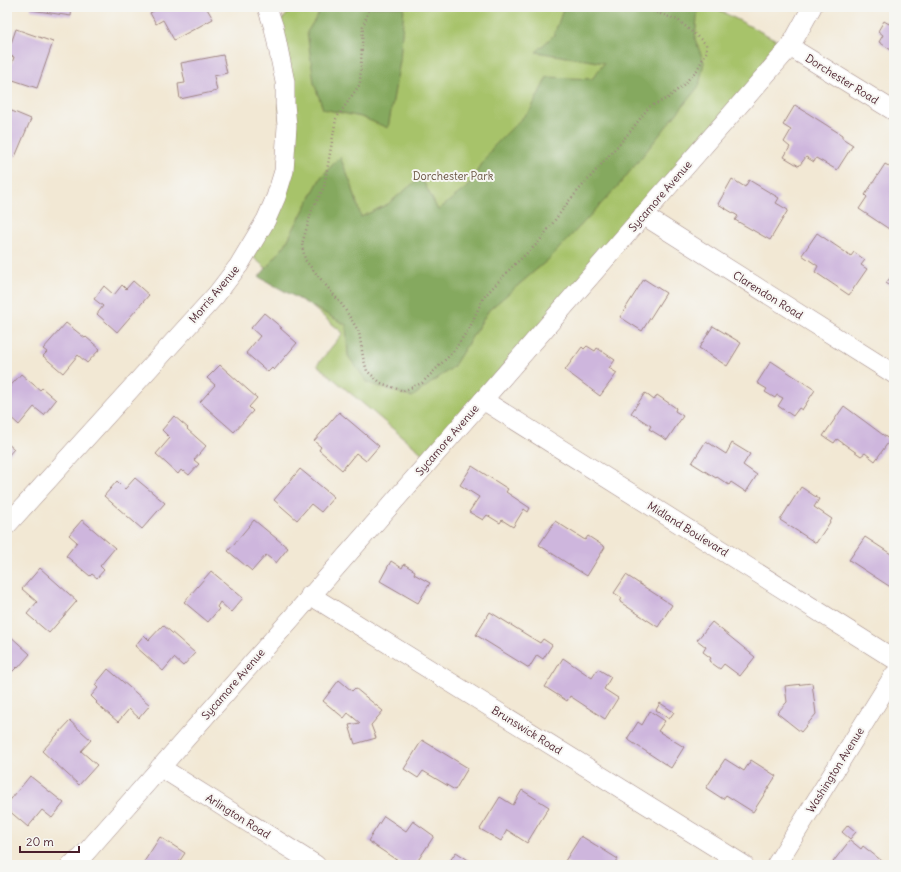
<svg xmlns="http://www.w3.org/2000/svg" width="901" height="872" font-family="Delius,sans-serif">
<rect width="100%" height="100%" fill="#f6f6f2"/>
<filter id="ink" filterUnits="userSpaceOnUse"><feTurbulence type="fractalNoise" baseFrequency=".025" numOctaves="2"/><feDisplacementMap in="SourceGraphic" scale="8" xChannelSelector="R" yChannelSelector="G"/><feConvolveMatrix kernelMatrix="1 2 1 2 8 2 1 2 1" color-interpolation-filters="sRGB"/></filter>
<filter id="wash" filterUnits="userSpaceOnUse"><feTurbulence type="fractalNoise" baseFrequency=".012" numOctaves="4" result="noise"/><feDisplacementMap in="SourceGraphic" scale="16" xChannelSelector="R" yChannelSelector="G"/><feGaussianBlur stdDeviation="0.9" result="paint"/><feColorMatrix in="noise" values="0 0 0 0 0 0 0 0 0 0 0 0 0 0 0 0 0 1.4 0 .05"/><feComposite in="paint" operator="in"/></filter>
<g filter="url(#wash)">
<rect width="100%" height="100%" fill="#f2e8d4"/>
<path fill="#a7c36a" stroke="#78714a" d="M294 7H713L790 47 430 460 317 365 343 333 247 252 284 171 274 28Z"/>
<g fill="#85a95e" stroke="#686444">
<path d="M323 7H404L400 61 388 128 361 117 323 109 314 83 307 32Z"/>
<path d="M564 7H698L695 39 704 62 699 86 619 185 549 259 489 310 453 367 412 397 368 383 348 356 346 325 259 277 285 245 321 177 340 157 352 186 361 217 388 204 421 177 438 210 467 187 493 147 531 109 547 77 592 79 604 63 536 52 554 35Z"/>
</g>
<g id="blocks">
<g fill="#ceb6dd">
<path d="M31 7H72L71 16 31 10Z"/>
<path d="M161 7H206L213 19 174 40 163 20 156 24 150 13Z"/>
<path d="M894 17V52L879 42 883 35 878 31 884 21 889 24Z"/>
<path d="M16 29 53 42 37 88 7 78 14 57 7 55Z"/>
<path d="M223 55 227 73 214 76 217 91 180 99 178 84 185 83 181 63Z"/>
<path d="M795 105 842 135V138L853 145 837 170 816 158 814 162 806 157 799 166 784 157 790 147 784 142 791 130 783 125Z"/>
<path d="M7 109 31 119 15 157 7 154Z"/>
<path d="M885 164 894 169V228L892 231 859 209 867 197 865 195Z"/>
<path d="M732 179 745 187 749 180 779 198 776 203 788 210 770 240 735 220 738 216 718 204Z"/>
<path d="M817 233 851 256 854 252 865 260 861 265 867 269 849 295 815 272 818 266 802 255Z"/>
<path d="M894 273V287L893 288 886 283Z"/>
<path d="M644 279 666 293 642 331 620 317Z"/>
<path d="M133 281 149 295 117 332 97 314 103 306 94 299 104 286 114 295 122 285 126 289Z"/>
<path d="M264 313 282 328H280L297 343 274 370 272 368 268 372 246 353 260 336 251 328Z"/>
<path d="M66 323 85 338 86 337 100 349 87 363 78 355 63 373 43 356 47 352 43 349Z"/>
<path d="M713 326 741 343 727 366 699 348Z"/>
<path d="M587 346 595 351 597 348 615 360 609 368 617 373 600 396 565 370 582 347 584 349Z"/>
<path d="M771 361 815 390 802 410 799 408 793 416 778 406 783 398 777 395 775 398 765 392 767 389 757 383Z"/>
<path d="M220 365 257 398 249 407 253 411 234 432 200 402 215 385 207 378Z"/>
<path d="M21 374 40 390 42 388 56 400 44 415 34 407 19 425 7 414V390Z"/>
<path d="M645 393 654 400 657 395 676 408 675 411 683 416 667 440 649 429 651 426 631 413Z"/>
<path d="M844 406 890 440 875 461 865 453 861 456 837 439 834 443 823 436Z"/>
<path d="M339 412 379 446 366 461 356 453 342 470 319 450 321 447 314 441Z"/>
<path d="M174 416 188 428 187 429 206 446 194 460 199 464 189 475 184 471 183 472 181 470 178 474 156 454 170 438 162 430Z"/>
<path d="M706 441 726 454 732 443 750 454 743 465 757 475 746 492 731 482 729 485 717 477 716 478 692 463Z"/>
<path d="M7 443 14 449 7 457Z"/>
<path d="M472 466 508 489 506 492 530 508 528 512 524 509 513 527 502 520 500 523 487 515 483 520 469 512 479 497 460 485Z"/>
<path d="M300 469 334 497 321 512 311 504 297 520 274 500Z"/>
<path d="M135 478 165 503 142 529 104 496 117 481 125 489Z"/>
<path d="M801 487 819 499 814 507 832 519 816 543 780 520Z"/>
<path d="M82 520 115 548 100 566 104 570 97 578 92 574 90 576 66 556 77 542 69 535Z"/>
<path d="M254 520 288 548 276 563 266 555 252 571 228 551Z"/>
<path d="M555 521 585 540 588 536 605 547 587 576 539 545Z"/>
<path d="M865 537 894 556V584L892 588 849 560Z"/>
<path d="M391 561 402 568 404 564 415 571 414 574 430 583 418 603 380 581Z"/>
<path d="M40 568 77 601 49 633 27 614 37 602 22 589Z"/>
<path d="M211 571 243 598 231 612 220 602 217 607 219 609 208 622 184 602Z"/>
<path d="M626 575 672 605 658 627 620 602 622 598 614 593Z"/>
<path d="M490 612 540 643 543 639 552 645 543 659 537 655 529 668 476 635Z"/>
<path d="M712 622 755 657 740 676 724 664 720 669 709 661 711 658 703 652 706 647 697 640Z"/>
<path d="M163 625 195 653 183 666 174 658 163 671 135 646 144 635 149 640Z"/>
<path d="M7 633 30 654 18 668 17 667 7 677Z"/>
<path d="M563 658 592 678 598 669 611 677 604 689 618 698 605 719 570 696 567 701 545 687Z"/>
<path d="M108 669 150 705 139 718 129 709 118 722 96 703 97 702 91 696 98 688 95 685Z"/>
<path d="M339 680 352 691 355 688 383 711 371 725 376 738 355 744 349 725 360 723 348 713 344 718 323 701Z"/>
<path d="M812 683 816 714 801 732 777 713 787 702 785 686Z"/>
<path d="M660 703 674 712 669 719 656 710Z"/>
<path d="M650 711 665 721 658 731 684 747 671 768 627 739 638 722 642 725Z"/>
<path d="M70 721 91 740 81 751 97 765 79 785 42 751Z"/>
<path d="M422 740 468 768 455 790 423 771 418 778 404 769Z"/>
<path d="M725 759 744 771 751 760 776 776 753 812 726 795 723 799 706 788Z"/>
<path d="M30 776 64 803 52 818 42 810 28 827 7 809V804Z"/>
<path d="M522 790 549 807 527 843 507 830 501 841 480 829 500 797 513 805Z"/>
<path d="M384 816 406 831 413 821 434 836 415 865H404L368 841Z"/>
<path d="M848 825 856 832 850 839 842 832Z"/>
<path d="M581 836 618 859 614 865H571L565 861Z"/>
<path d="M160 837 185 853 177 865H142Z"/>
<path d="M850 840 861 849 863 846 887 865H837L833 862Z"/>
<path d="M456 852 476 865H447Z"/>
</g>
</g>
</g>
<g filter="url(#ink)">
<use href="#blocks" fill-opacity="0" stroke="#9e8480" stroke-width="1"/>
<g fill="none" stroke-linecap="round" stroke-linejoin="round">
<g stroke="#9e8480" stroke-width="20">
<g id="minor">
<path d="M790 47 894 111"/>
<path d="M643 215 894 374"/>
<path d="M483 400 894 659"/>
<path d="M7 525 216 295 239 265 266 220 276 197 284 171 287 126 285 104V82L274 28 267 7"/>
<path d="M310 595 744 865"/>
<path d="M160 767 316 865"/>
<path d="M71 865 81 858 483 400 667 188 790 47 812 7"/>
<path d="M776 865 894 675"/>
</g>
</g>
<path stroke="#9e8480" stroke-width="2.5" stroke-dasharray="1 3" stroke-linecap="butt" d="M370 7 363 26 360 84 336 119 324 187 312 210 302 244 305 260 343 306 359 332 363 357 367 371 381 383 403 391 422 383 453 352 470 327 483 298 513 266 538 243 569 201 629 133 649 107 668 98 682 86 697 70 707 51 706 44 678 20 640 7"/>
<use href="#minor" stroke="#fff" stroke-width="19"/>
</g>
</g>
<g text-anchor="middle" stroke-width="4" stroke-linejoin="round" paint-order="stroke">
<g font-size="11" fill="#4a1f2b" stroke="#f6f6f2">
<text transform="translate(842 79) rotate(32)" y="4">Dorchester Road</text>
<text transform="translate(660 196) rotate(-49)" y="4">Sycamore Avenue</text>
<text transform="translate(214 294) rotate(-50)" y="4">Morris Avenue</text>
<text transform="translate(768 295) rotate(32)" y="4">Clarendon Road</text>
<text transform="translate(447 440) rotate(-49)" y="4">Sycamore Avenue</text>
<text transform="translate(688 529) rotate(32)" y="4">Midland Boulevard</text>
<text transform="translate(233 684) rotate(-49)" y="4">Sycamore Avenue</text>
<text transform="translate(527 730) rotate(32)" y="4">Brunswick Road</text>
<text transform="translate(835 770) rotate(-58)" y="4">Washington Avenue</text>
<text transform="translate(238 816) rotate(32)" y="4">Arlington Road</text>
</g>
<g font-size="11" fill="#66503e" stroke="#f6f6f2">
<text x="453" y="180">Dorchester Park</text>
</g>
</g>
<rect width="901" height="872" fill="none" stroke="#f6f6f2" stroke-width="24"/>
<path d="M20 846v6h59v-6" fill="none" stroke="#4a1f2b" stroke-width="2"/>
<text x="26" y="846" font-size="12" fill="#4a1f2b" stroke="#f6f6f2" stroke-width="3" paint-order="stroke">20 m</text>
</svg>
